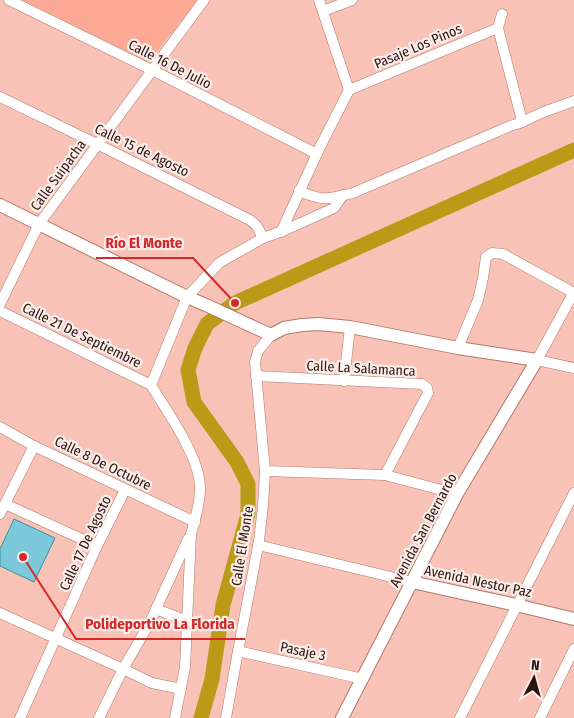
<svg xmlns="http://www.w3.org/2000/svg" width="574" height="718" font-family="'Fira Sans Condensed',sans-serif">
<rect width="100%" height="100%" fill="#f8c2b6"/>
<path fill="#fca996" d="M22 0H198L148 62Z"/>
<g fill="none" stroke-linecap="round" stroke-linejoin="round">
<path stroke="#ba9a16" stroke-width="15" d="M201 718 212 679 223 605 248 514V484L237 462 194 402 188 370 195 348 207 324 235 303 574 150"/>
</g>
<path fill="#7bc8da" stroke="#3e8d9d" d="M14 519 55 538 34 582 0 566V549Z"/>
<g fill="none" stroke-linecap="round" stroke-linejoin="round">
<g stroke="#b47769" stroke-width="11">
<g id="minor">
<path d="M9 0 152 70 317 154"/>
<path d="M323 11 352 0"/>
<path d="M349 90 498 28"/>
<path d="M0 97 97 144 250 220 257 226 263 238"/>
<path d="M520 123 541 113 574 101"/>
<path d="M299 191C325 202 327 199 353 193L510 126 520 123 521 117 498 28 502 14"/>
<path d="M281 232 320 147 349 90 319 0"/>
<path d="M574 292 537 360 574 368"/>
<path d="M0 304 39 224 204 0"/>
<path d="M0 311 151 385"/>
<path d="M458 348 478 300 483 278 486 257 492 253 503 254 574 293"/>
<path d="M256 376 422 384 427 388 428 393 385 475"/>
<path d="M344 381 350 327"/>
<path d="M0 427 34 446 195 522"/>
<path d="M265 471 385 475 457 494"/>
<path d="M5 504 97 546"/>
<path d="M0 514 34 446"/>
<path d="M258 545 412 582"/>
<path d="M156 609 187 621"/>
<path d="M0 613 123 669 152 683 181 689"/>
<path d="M238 651 363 679"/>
<path d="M20 718 97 546 125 490"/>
<path d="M99 718 123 669 150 622 188 539"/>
<path d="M175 718 185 667 191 534C195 520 200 504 200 489 201 458 167 412 151 385L187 297 219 263 263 238 285 230 334 208 343 195"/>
<path d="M226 718 238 651 259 541 263 506 265 471 255 362 258 351 271 335"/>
<path d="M460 718 574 493"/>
<path d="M540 718 574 649"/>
</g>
</g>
<g stroke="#b47769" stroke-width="14">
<g id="tertiary">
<path d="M0 205 187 297 206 305 271 335 284 328 302 325 318 324 350 327 458 348 537 360 457 494 342 718"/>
<path d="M412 582 516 605 574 619"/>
</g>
</g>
<use href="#minor" stroke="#fff" stroke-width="10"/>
<use href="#tertiary" stroke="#fff" stroke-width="12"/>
</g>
<g text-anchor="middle" stroke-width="4.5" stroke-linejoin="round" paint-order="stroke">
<g font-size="14" fill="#2b130e" stroke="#fceeea">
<text transform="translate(418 46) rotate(-23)" y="5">Pasaje Los Pinos</text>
<text transform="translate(170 64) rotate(27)" y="5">Calle 16 De Julio</text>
<text transform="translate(142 150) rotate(26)" y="5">Calle 15 de Agosto</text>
<text transform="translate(58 175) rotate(-54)" y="5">Calle Suipacha</text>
<text transform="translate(82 335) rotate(26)" y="5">Calle 21 De Septiembre</text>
<text transform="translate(361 368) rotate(3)" y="5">Calle La Salamanca</text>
<text transform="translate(103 463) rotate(26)" y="5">Calle 8 De Octubre</text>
<text transform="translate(423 530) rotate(-62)" y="5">Avenida San Bernardo</text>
<text transform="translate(85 543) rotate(-65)" y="5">Calle 17 De Agosto</text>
<text transform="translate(242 546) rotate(-81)" y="5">Calle El Monte</text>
<text transform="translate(478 581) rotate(12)" y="5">Avenida Nestor Paz</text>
<text transform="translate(303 651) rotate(12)" y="5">Pasaje 3</text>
</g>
</g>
<path fill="none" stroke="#d62828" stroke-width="2" d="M235 303L193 258H96M23 557L76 639H245"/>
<g fill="#d62828" stroke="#fceeea" stroke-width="2">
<circle cx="235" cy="303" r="5"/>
<circle cx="23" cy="557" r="5"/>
</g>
<g font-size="15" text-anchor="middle" font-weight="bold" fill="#d62828" stroke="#fceeea" stroke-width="4.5" stroke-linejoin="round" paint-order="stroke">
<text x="144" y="248">Río El Monte</text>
<text x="160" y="629">Polideportivo La Florida</text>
</g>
<g transform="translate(534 678) rotate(6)" stroke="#fceeea" stroke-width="4" paint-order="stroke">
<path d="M0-4L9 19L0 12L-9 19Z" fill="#2b130e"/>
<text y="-8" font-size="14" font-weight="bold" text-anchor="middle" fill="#2b130e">N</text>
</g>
</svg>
